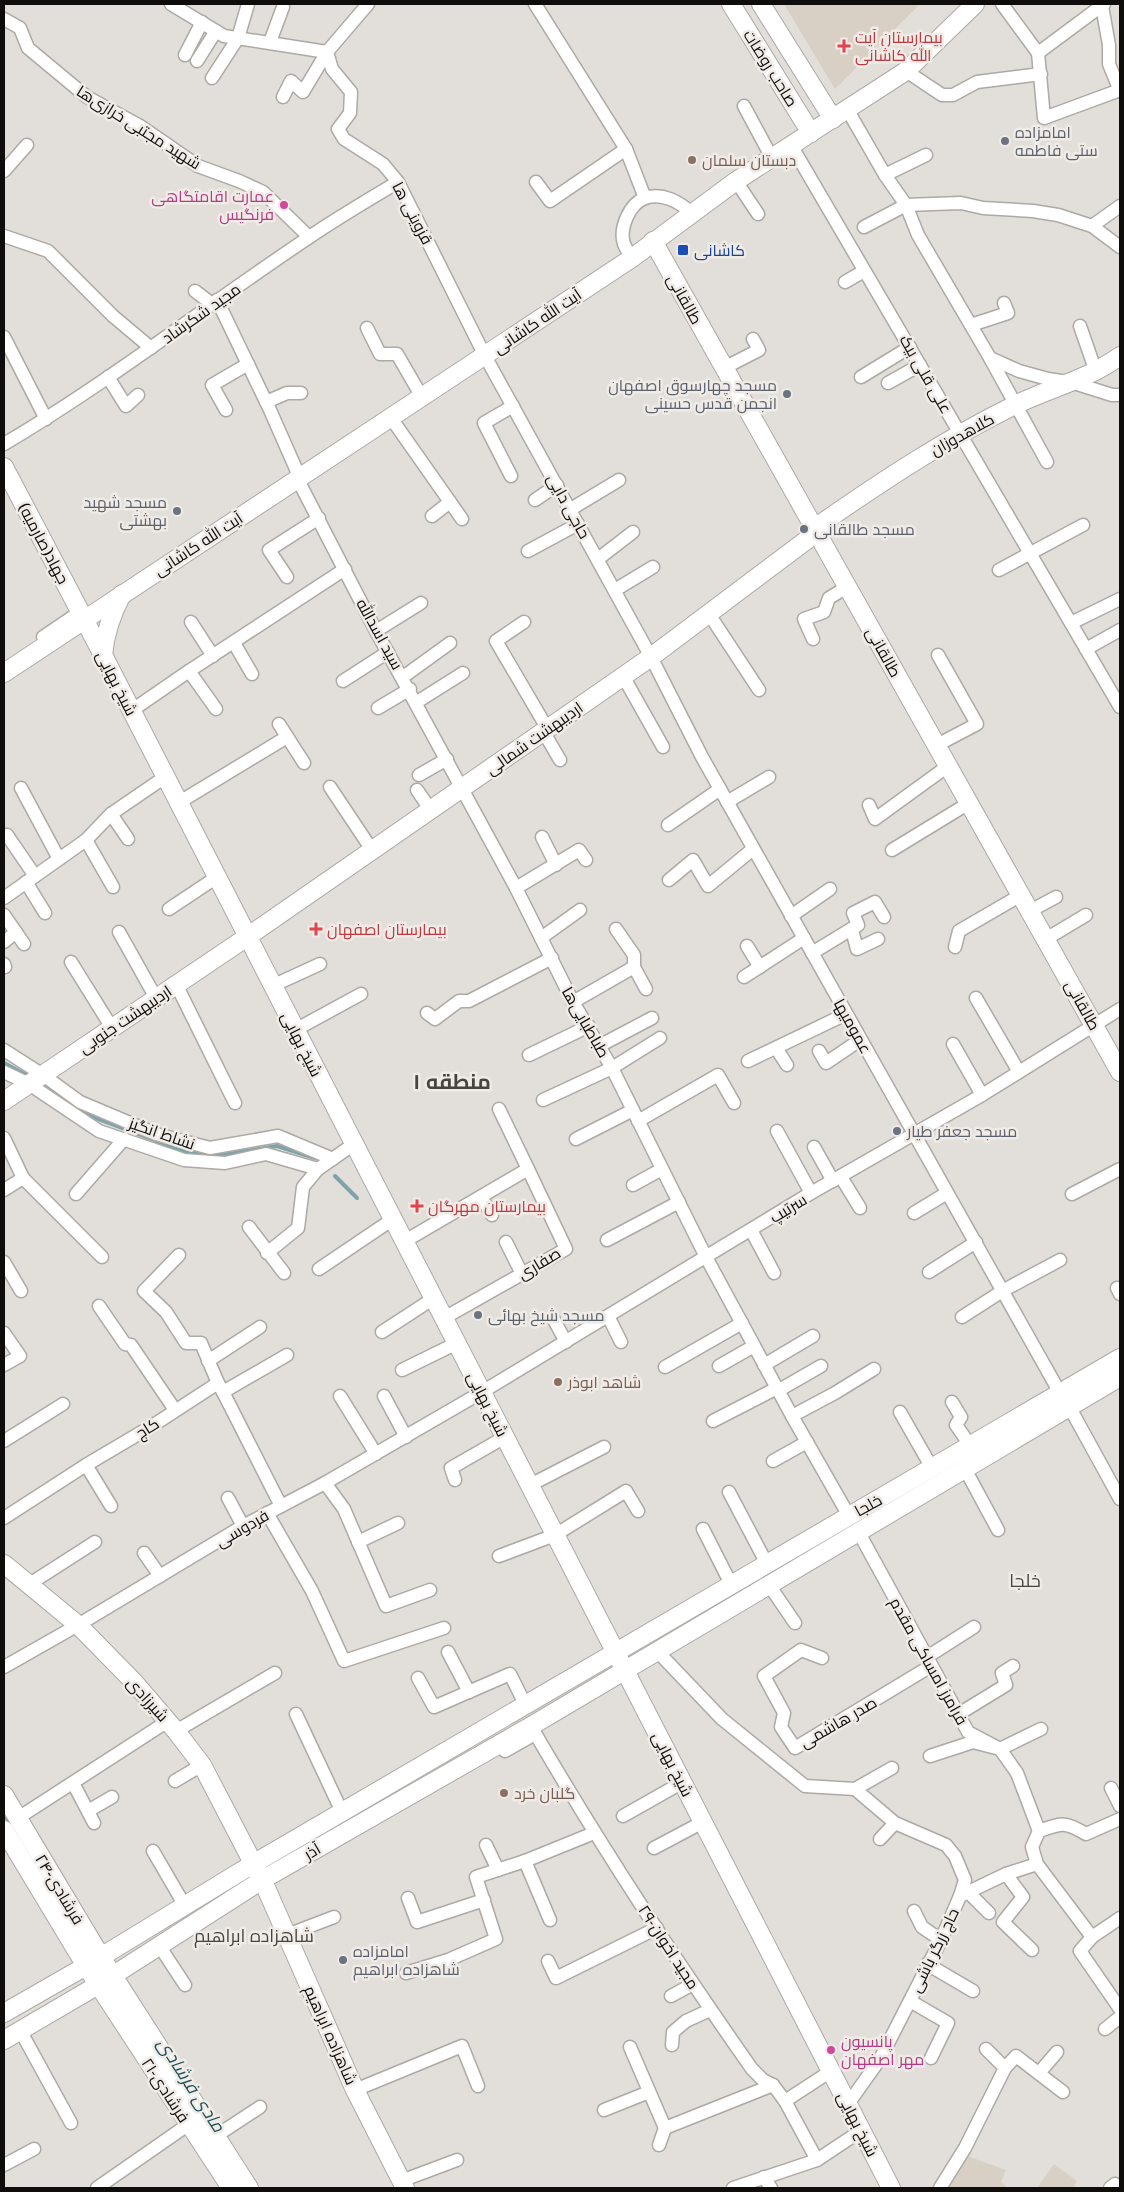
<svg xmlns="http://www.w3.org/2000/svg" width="1124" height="2192" font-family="'Noto Serif',Cairo,serif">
<rect width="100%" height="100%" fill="#e2ded9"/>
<g fill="#d9d0c5">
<path d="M784 4H920L835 89Z"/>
<path d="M967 2156 1006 2170 1001 2182 1008 2188H949Z"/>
<path d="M1054 2164 1077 2181 1073 2188H1037Z"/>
</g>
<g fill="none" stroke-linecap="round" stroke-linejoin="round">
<g stroke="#7da4ab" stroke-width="4">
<path d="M4 1063 30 1077"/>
<path d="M41 1084 69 1101"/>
<path d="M79 1108 98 1119 183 1151 217 1156 277 1146 315 1158"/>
<path d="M335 1176 357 1198"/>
<path d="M4 1813 13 1829"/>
<path d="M62 1909 70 1922"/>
</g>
<g stroke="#ada9a4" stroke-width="15">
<g id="street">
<path d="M171 4 224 36 327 52 332 69 351 92 350 113 338 129 344 139 383 164 398 182 485 356 651 657 702 757 1060 1393"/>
<path d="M535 4 626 149 645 198"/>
<path d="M1002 4 1038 53 1044 118 1120 90"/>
<path d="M1102 6 1109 45V64L1120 91"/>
<path d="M4 19 20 28 28 48 87 97 140 126 198 166 239 181 263 192 309 237"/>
<path d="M270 42 283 7"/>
<path d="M1038 53 1104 4"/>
<path d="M185 55 202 22"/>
<path d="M197 61 216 31"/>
<path d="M906 71 942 95H953L977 82 1041 74"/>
<path d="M212 78 238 38 248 4"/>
<path d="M283 97 291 81 303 92 327 52 368 4"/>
<path d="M744 106 772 158"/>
<path d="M847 109 885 175 906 205 918 235 990 358 1047 462"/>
<path d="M791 145 1120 707"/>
<path d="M4 171 27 145"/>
<path d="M885 175 926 155"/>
<path d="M736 181 758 214"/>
<path d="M536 182 550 201 626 149"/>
<path d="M1092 226 1120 206"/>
<path d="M864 227 906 205 961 203 983 208 1033 211 1058 215 1092 226 1120 247"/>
<path d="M4 236 48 251 113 316 151 348"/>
<path d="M632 258C629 254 626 249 624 244 619 229 629 204 645 198 662 192 680 202 691 213"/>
<path d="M845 282 864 271"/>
<path d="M195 291 212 304"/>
<path d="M217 300 270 410 296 469 298 480 376 631 516 888 573 1002 612 1068 706 1257 792 1416 849 1516"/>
<path d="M971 325 1008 313 1004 303"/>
<path d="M1080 326 1096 372"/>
<path d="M367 328 380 354H397L422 397"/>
<path d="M4 337 46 419"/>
<path d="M990 358 1019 371 1048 379 1074 383 1112 395H1120"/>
<path d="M724 368 759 350 753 339"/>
<path d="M108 377 126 406 138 395"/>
<path d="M861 377 910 347"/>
<path d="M888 383 920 365"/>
<path d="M266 402 287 393H301"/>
<path d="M226 410 212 385 248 364"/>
<path d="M391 418 462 519"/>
<path d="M4 444C109 382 206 306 308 238 337 218 368 200 398 182"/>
<path d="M511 476 484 423 513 406"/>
<path d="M535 500 557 485"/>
<path d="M571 509 619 480"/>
<path d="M432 516 450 502"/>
<path d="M528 551 578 524"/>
<path d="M598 559 633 532"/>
<path d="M999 570 1083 525"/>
<path d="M287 577 269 550 319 518"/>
<path d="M615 590 653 567"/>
<path d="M709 614 759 690"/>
<path d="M191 622 213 656"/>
<path d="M524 622 496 641 547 728"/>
<path d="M1071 623 1120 599"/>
<path d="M376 631 421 603"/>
<path d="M43 637 80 612"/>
<path d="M813 639 804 619 824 612 829 598 847 587"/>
<path d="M234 643 252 674"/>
<path d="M1086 649 1120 630"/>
<path d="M189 671 216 709"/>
<path d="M623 676 663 747"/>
<path d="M403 677 450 643"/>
<path d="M343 681 388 652"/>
<path d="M417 702 463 673"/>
<path d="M378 708 410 689"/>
<path d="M131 711 189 671 345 569"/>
<path d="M279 724 304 763"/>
<path d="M543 731 560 760"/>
<path d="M937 745 977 724 938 655"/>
<path d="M419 775 447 759"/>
<path d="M330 787 372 850"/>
<path d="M21 788 59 859"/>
<path d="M417 790 430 809"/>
<path d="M727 802 769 777"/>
<path d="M178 803 287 737"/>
<path d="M869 805 875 819 948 766"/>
<path d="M111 814 128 839"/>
<path d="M668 825 720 789"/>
<path d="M4 837 7 835 35 876"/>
<path d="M542 837 556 865"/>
<path d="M86 840 113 887"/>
<path d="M892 850 969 803"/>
<path d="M669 880 693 860 708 886 753 849"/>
<path d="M26 882 45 913"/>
<path d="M516 888 579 850 586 860"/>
<path d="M4 898 86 840 111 814 165 777"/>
<path d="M169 909 217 877"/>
<path d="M1030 911 1056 897"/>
<path d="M4 915 24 944"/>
<path d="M791 916 830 889"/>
<path d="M852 930 857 949 878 939"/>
<path d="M119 932 156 998"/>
<path d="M541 938 580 910"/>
<path d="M1046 939 1086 915"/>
<path d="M4 942 16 932"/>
<path d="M747 946 760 967"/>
<path d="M955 947 959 931 1021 895"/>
<path d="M812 953 858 925 853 913 875 902 884 917"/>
<path d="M71 962 112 1028"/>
<path d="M4 964 5 967"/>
<path d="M634 967 646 989"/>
<path d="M744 977 804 938"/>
<path d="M176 984 235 1103"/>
<path d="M272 986 320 964"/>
<path d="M976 998 1019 1072"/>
<path d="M573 1002 634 967V955L616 929"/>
<path d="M427 1013 435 1019 459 1001H469L552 958"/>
<path d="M295 1030 361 994"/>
<path d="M953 1044 982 1095"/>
<path d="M599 1046 652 1018"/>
<path d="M776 1048 787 1065"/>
<path d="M4 1050 43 1075 80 1102 156 1134 210 1148 278 1136 333 1159"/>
<path d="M819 1051 826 1063 860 1040"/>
<path d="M529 1055 589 1026"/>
<path d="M748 1061 846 1014"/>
<path d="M4 1072 29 1084 99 1131 184 1160 225 1163 266 1154 318 1169"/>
<path d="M543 1100 612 1068 660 1038"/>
<path d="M499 1109 528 1169"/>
<path d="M638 1121 718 1075 734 1103"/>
<path d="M777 1131 811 1193"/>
<path d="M4 1138 23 1178 102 1257"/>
<path d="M576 1139 633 1110"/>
<path d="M814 1147 833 1181"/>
<path d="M841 1177 860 1208"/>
<path d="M633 1185 662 1169"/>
<path d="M4 1190 23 1178"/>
<path d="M76 1194 124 1139"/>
<path d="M1072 1194 1120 1169"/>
<path d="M481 1197 492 1215"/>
<path d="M914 1213 947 1193"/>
<path d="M249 1227 284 1273"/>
<path d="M751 1230 774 1273"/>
<path d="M607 1240 679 1202"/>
<path d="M405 1241 528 1169 566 1249 444 1318"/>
<path d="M506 1242 522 1274"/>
<path d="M267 1253 298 1228 303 1187 318 1169 354 1144"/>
<path d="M179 1255 144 1291 166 1312 186 1343H201L218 1383"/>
<path d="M4 1262 21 1291"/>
<path d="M319 1269 393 1219"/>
<path d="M929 1272 976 1242"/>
<path d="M1117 1288 1120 1294"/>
<path d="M99 1306 125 1344 131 1345 175 1410"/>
<path d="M608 1316 621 1342"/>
<path d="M962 1317 1004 1290 1060 1260"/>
<path d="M554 1320 566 1342"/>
<path d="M382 1332 434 1298"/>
<path d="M4 1333 20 1356 4 1365"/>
<path d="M208 1361 260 1327"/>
<path d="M764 1365 813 1336"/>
<path d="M719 1366 754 1346"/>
<path d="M665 1367 742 1323"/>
<path d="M402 1370 457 1343"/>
<path d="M223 1392 281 1506"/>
<path d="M340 1396 376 1454"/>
<path d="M384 1396 406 1437"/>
<path d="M952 1402 961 1417 956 1425 970 1445"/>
<path d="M1070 1408 1120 1499"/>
<path d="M900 1412 932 1468"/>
<path d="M792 1416 835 1393 874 1369"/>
<path d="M713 1421 777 1388 781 1389 821 1366"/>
<path d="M4 1441 63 1404"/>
<path d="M773 1461 807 1442"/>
<path d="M86 1465 111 1506"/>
<path d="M965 1469 998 1530"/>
<path d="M455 1480 451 1468 505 1437"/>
<path d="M325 1483 344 1509 386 1606 430 1590"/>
<path d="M530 1485 604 1447"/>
<path d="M729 1492 767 1564"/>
<path d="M228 1498 243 1526"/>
<path d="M267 1513 312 1591 344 1661 444 1628"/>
<path d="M4 1518 86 1465 152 1426 218 1383 223 1392 287 1355"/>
<path d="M703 1529 732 1586"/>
<path d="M858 1531 968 1732 1000 1749 1017 1773 1039 1831"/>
<path d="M358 1542 398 1523"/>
<path d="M144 1553 160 1576"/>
<path d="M499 1556 555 1535 626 1491 638 1511"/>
<path d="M28 1585 95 1542"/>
<path d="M769 1585 795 1623"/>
<path d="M657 1651 722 1719 805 1786 855 1789 892 1768"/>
<path d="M448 1652 469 1692"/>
<path d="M927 1657 974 1627"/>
<path d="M822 1658 801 1650 764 1676 784 1713 781 1727 795 1748 931 1666"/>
<path d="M4 1667 78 1625 243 1526 325 1483 482 1392 811 1193 982 1095 1120 1009"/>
<path d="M418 1678 434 1707 510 1674 526 1706"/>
<path d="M296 1714 342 1812"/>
<path d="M957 1715 1006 1685 1002 1673 1013 1666"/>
<path d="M532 1728C600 1845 674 1958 752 2069L763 2080 773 2085 785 2101 817 2160"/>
<path d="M176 1731 275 1673"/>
<path d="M505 1751 535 1734"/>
<path d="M930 1756 973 1742 1000 1749 1041 1729"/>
<path d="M175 1781 202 1765"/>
<path d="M73 1783 94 1823"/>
<path d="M1111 1788 1120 1806"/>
<path d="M855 1789 895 1823 946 1845 955 1856 965 1880 960 1896"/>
<path d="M88 1811 112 1797"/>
<path d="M623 1816 683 1782"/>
<path d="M18 1818 168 1721"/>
<path d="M880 1839 895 1823"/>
<path d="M486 1845 498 1870"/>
<path d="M654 1848 703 1822"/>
<path d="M153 1851 185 1906"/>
<path d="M525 1861 550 1920"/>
<path d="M1006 1874 1023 1897 1003 1922 1032 1950"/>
<path d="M967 1891 989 1913"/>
<path d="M408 1898 417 1922 484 1900"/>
<path d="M914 1911 922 1927 941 1940"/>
<path d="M1120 1918 1092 1937 1080 1951 1120 2009"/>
<path d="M287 1935 334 1917"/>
<path d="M1092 1937 1037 1864 1032 1847 1039 1831C1062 1823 1065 1821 1086 1834L1120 1819"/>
<path d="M164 1953 185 1985"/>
<path d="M548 1961 556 1978 657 1928"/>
<path d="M927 1964 973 1991"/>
<path d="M406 1973 448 1960 496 1939 476 1877 525 1861 594 1833"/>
<path d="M671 1996 693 1984"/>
<path d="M910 2001 948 2023 931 2058"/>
<path d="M1105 2029 1120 2017"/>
<path d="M20 2030 71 2123"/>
<path d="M672 2045 673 2032 686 2021 710 2010"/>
<path d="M630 2047 665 2128"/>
<path d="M986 2049 1005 2068 1016 2056 1063 2092"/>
<path d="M1039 2073 1057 2052"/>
<path d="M355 2090 462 2046 478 2086"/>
<path d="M785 2101 831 2071"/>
<path d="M848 2104 880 2059 941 1940 960 1896 1006 1874 1037 1864"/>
<path d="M604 2110 649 2092"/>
<path d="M665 2128 773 2085"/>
<path d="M216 2136 260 2107"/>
<path d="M659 2145 665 2128"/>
<path d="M4 2165 34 2149"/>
<path d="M764 2177 771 2188"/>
<path d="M401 2181 457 2160"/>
<path d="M97 2188 189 2124"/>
<path d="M733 2188 817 2160 862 2130"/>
<path d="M940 2188 965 2148 1005 2068"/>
<path d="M1110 2188 1115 2184 1118 2188"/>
</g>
</g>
<g stroke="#ada9a4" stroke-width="20">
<g id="secondary">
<path d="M731 4 811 133"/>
<path d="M761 4 833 119"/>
<path d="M653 241 1120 1072"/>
<path d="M4 467 103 655 891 2188"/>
<path d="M103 655C105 633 112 613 122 594"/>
<path d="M4 673 632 258 736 181 906 71 975 4"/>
<path d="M4 1101 247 937 651 657 816 533 822 523C884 480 946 439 1013 406 1049 388 1087 380 1120 356"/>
<path d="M4 1564 78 1625 134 1682 176 1731 202 1765 266 1888 355 2090 405 2188"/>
<path d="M4 1795 101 1957 249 2188"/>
<path d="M4 1830 86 1966 231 2188"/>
<path d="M4 2013 86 1966 253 1864 1120 1358"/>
<path d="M4 2040 98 1985 262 1880 531 1726 1120 1377"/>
</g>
</g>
<use href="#street" stroke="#fff" stroke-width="12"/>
<use href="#secondary" stroke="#fff" stroke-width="18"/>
</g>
<g fill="#e0444e" stroke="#f0ebe6" stroke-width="2">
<path d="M841.5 38.5h5v5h5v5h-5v5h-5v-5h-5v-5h5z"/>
<path d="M313.5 921.5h5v5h5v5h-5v5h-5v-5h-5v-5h5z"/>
<path d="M414.5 1198.5h5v5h5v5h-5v5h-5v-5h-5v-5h5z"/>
</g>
<g fill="#6b7280" stroke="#f0ebe6" stroke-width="2">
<circle cx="1005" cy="141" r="5"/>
<circle cx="787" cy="394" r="5"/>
<circle cx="177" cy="511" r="5"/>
<circle cx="804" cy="529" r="5"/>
<circle cx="897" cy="1131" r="5"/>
<circle cx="478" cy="1315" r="5"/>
<circle cx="343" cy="1960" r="5"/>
</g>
<g fill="#8d6e63" stroke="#f0ebe6" stroke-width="2">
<circle cx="692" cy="160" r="5"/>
<circle cx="558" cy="1382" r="5"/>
<circle cx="504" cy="1793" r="5"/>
</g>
<g fill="#d1479c" stroke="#f0ebe6" stroke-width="2">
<circle cx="284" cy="205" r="5"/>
<circle cx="831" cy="2050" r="5"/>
</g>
<rect fill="#1a4fb4" stroke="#f0ebe6" stroke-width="2" x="677" y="244" width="12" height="12" rx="2.5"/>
<g text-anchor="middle" stroke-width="5" stroke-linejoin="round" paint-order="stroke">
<g font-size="16" fill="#be3a42" stroke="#f0ebe6" text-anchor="start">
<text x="855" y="43">بیمارستان آیت<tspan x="855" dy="18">الله کاشانی</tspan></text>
<text x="327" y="935">بیمارستان اصفهان</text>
<text x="428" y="1212">بیمارستان مهرگان</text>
</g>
<g font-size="16" fill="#0e0d0b" stroke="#f0ebe6">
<text transform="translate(771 68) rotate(58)" y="6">صاحب روضات</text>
<text transform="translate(139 127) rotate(32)" y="6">شهید مجتبی خرازی‌ها</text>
<text transform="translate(413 213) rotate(62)" y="6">قزوینی ها</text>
<text transform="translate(685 299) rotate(61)" y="6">طالقانی</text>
<text transform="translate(201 313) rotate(-35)" y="6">مجید شکرشاد</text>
<text transform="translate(537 321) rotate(-34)" y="6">آیت الله کاشانی</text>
<text transform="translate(926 374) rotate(60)" y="6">علی قلی بیک</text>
<text transform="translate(962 434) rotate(-29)" y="6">کلاهدوزان</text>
<text transform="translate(569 506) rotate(61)" y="6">حاجی دایی</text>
<text transform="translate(44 543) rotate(62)" y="6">جهاد(صارمیه)</text>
<text transform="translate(198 544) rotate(-33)" y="6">آیت الله کاشانی</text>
<text transform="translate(380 634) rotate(61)" y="6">سید اسدالله</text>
<text transform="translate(884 652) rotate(61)" y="6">طالقانی</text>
<text transform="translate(117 683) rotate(63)" y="6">شیخ بهایی</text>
<text transform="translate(534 738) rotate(-35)" y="6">اردیبهشت شمالی</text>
<text transform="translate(1083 1005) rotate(61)" y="6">طالقانی</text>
<text transform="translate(125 1019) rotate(-34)" y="6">اردیبهشت جنوبی</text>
<text transform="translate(586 1022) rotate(60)" y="6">طباطبایی‌ها</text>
<text transform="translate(853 1026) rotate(61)" y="6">عمومیها</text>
<text transform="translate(302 1044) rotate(63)" y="6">شیخ بهایی</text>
<text transform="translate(162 1133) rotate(19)" y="6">نشاط انگیز</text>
<text transform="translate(788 1208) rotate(-31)" y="6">سرتیپ</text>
<text transform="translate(539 1263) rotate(-31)" y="6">صفاری</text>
<text transform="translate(488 1404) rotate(63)" y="6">شیخ بهایی</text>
<text transform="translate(147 1428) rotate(-32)" y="6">کاج</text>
<text transform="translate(868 1505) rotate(-29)" y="6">خلجا</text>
<text transform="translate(242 1528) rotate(-30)" y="6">فردوسی</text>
<text transform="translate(929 1661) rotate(61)" y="6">فرامرز امساکی مقدم</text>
<text transform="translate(148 1699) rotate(48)" y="6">شیرزادی</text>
<text transform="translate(838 1722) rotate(-30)" y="6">صدر هاشمی</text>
<text transform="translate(673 1764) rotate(63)" y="6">شیخ بهایی</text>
<text transform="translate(312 1851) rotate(-30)" y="6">آذر</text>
<text transform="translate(60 1889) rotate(59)" y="6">۲۴-فرشادی</text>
<text transform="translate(669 1947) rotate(57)" y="6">۲۹-مجید اخوان</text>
<text transform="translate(934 1950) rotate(-64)" y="6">حاج زرگر باشی</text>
<text transform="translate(331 2035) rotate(66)" y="6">شاهزاده ابراهیم</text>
<text transform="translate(166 2090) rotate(57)" y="6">۲۱-فرشادی</text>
<text transform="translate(858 2124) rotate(63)" y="6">شیخ بهایی</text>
</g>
<g font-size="16" fill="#5b616d" stroke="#f0ebe6" text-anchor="start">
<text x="1015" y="138">امامزاده<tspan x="1015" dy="18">ستی فاطمه</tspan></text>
<text x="777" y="391" text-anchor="end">مسجد چهارسوق اصفهان<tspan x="777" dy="18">انجمن قدس حسینی</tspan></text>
<text x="167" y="508" text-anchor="end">مسجد شهید<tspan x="167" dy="18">بهشتی</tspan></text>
<text x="814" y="535">مسجد طالقانی</text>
<text x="907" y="1137">مسجد جعفر طیار</text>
<text x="488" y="1321">مسجد شیخ بهائی</text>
<text x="353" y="1957">امامزاده<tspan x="353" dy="18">شاهزاده ابراهیم</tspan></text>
</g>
<g font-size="16" fill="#785e54" stroke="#f0ebe6" text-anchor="start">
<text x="702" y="166">دبستان سلمان</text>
<text x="568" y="1388">شاهد ابوذر</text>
<text x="514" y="1799">گلبان خرد</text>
</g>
<g font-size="16" fill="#b23c85" stroke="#f0ebe6" text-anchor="end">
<text x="274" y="202">عمارت اقامتگاهی<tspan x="274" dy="18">فرنگیس</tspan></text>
<text x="841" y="2047" text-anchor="start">پانسیون<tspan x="841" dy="18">مهر اصفهان</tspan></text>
</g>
<g font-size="16" fill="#164399" stroke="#f0ebe6" text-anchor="start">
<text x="694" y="256">کاشانی</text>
</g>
<g font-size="18" fill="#484541" stroke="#f0ebe6">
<text x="1025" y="1587">خلجا</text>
<text x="254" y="1942">شاهزاده ابراهیم</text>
</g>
<g font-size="18" font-style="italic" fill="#19515a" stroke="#f0ebe6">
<text transform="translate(191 2085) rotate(57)" y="6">مادی فرشادی</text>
</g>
<g font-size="21" font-weight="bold" fill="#484541" stroke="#f0ebe6">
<text x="452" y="1089">منطقه ۱</text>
</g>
</g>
<rect width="1124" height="2192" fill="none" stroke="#0e0d0b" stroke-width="10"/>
</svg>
